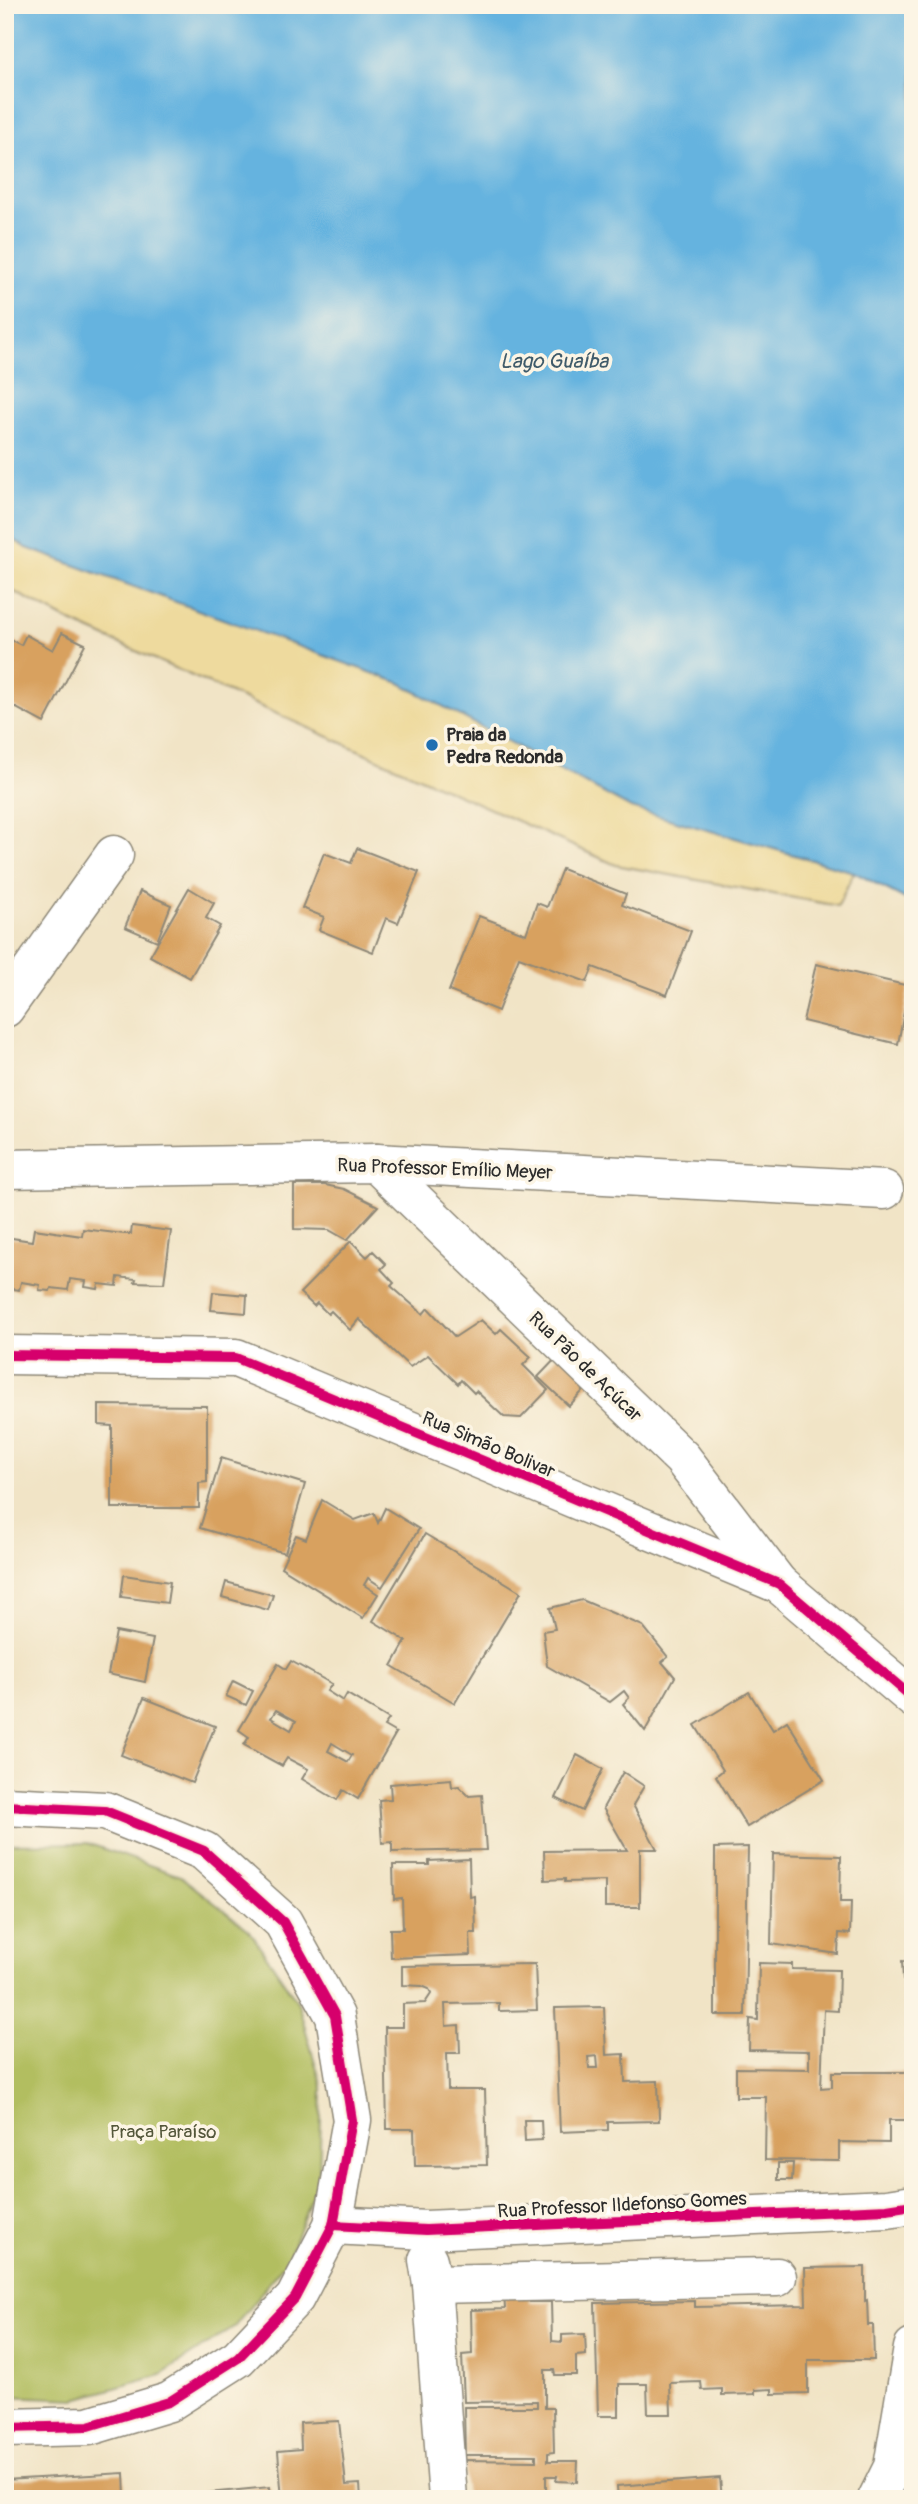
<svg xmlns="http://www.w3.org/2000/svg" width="918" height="2504" font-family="Pangolin,sans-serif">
<rect width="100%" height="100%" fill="#fcf5e5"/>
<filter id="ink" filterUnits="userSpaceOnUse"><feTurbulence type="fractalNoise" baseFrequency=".0143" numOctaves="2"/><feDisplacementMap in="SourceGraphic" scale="14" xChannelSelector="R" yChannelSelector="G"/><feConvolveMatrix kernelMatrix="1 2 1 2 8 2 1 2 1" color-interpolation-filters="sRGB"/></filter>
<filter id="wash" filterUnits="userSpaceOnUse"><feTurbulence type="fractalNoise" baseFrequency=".00686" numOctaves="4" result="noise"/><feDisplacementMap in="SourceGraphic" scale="28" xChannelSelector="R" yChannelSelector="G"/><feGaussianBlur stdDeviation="1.57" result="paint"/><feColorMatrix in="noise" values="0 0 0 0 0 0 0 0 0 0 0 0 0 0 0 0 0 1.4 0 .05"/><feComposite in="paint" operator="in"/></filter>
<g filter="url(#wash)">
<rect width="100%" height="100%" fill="#f1e4c6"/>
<path fill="#b2be60" stroke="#6e7446" stroke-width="2" d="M87 1843 180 1876 249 1930 298 2003 322 2087 319 2175 289 2257 235 2326 161 2375 76 2399 5 2396V1844Z"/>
<path fill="#eeda9e" stroke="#8c8264" stroke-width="2" d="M5 534 27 548 400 683 631 808 854 872 838 906 616 865 71 622 5 587Z"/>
<path fill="#65b3df" stroke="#486f85" stroke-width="2" d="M5 5H913V903L854 872 631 808 400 683 27 548 5 534Z"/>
<g id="blocks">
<g fill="#d8a15f" fill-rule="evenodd">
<path d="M62 633 85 644 44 723 5 702V637L21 645 26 635 53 650Z"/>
<path d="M357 848 419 872 398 923 386 918 373 952 319 930 324 917 302 908 324 853 351 863Z"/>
<path d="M562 869 626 894 622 905 691 931 667 995 593 967 587 982 519 957 498 1011 449 991 479 916 526 934 537 903 547 907Z"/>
<path d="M189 888 214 903 206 918 220 926 190 978 150 956Z"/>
<path d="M140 891 171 905 157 941 125 927Z"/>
<path d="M816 964 909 986 898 1044 803 1021Z"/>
<path d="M294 1185H325L344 1189 378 1206 347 1240 329 1230 294 1229Z"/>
<path d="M132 1226 171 1231 164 1283 135 1282 136 1279 118 1277 117 1286 99 1284 98 1289 85 1287 86 1281 70 1279 68 1290 51 1288 50 1291 39 1290 40 1285 21 1282 19 1290 5 1288V1237L32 1241 34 1229 82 1236 83 1229 124 1234H131Z"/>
<path d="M351 1241 367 1257 373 1251 386 1264 381 1269 394 1283 391 1286 423 1314 428 1308 455 1337 481 1320 496 1334 501 1329 531 1357 523 1365 548 1390 521 1418 504 1417 476 1391 474 1393 461 1380 458 1384 428 1355 410 1367 359 1319 350 1330 331 1311 328 1314 317 1303 314 1306 300 1293Z"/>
<path d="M213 1292 247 1295 246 1313 211 1310Z"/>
<path d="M561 1353 592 1381 569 1406 538 1377Z"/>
<path d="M99 1405 207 1406V1482L199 1483V1508H112V1426L99 1425Z"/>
<path d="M221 1458 305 1484 285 1553 200 1528Z"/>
<path d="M322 1500 355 1520 374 1513 378 1523 385 1508 419 1529 382 1587 368 1578 364 1585 378 1594 363 1618 281 1567 296 1535 306 1539Z"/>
<path d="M425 1534 521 1592 455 1703 392 1666 406 1641 373 1621Z"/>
<path d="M124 1575 170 1582 167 1603 121 1597Z"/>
<path d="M226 1582 273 1595 268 1610 222 1597Z"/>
<path d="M582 1600 643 1626 668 1657 662 1662 675 1677 645 1731 623 1704 629 1698 624 1691 610 1702 547 1666 543 1631 555 1629 550 1608Z"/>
<path d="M116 1632 153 1639 145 1682 108 1674Z"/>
<path d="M291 1661 332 1684 327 1691 343 1701 347 1694 389 1719 384 1726 396 1733 358 1799 343 1790 337 1800 302 1779 308 1769 287 1758 282 1766 244 1745 249 1737 239 1730 278 1664 286 1669ZM276 1710 296 1721 291 1730 271 1718ZM332 1743 352 1755 348 1762 328 1751Z"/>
<path d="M233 1681 253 1691 246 1705 226 1696Z"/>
<path d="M749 1692 773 1730 787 1721 824 1780 747 1827 716 1776 723 1770 695 1725Z"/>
<path d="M144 1698 215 1726 192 1783 121 1755Z"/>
<path d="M577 1755 603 1769 582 1811 556 1798Z"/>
<path d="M623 1772 644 1786 633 1805 657 1849H640V1907H605V1881L565 1882V1879L545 1880 544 1851 627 1850 603 1808Z"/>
<path d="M451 1779 452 1787 459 1786 469 1796 482 1795 486 1850 392 1852V1842L382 1843 379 1800 391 1799 390 1784Z"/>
<path d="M748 1847 745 2015H715V1848Z"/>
<path d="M773 1854 841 1856 840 1902H851L850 1934 839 1933 838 1954 771 1944Z"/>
<path d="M469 1859 470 1897 475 1896 476 1933H470L471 1955 391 1958 390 1929H403L402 1898 394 1899 393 1865H429V1861Z"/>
<path d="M902 1961 913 1962V1980H903Z"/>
<path d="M759 1963 792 1964V1969L839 1970 838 2011 824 2010 821 2088 832 2087V2072H913V2120H889V2143L839 2142V2161L765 2160 766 2097H736V2068L809 2069V2051L749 2050 750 2019 758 2020Z"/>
<path d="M535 1964 537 2010 499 2011V2003L445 2004 446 2026 459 2025 460 2053H447L448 2090H485L487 2165 415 2166 414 2129H387L385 2027H403V2004L425 2003 431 1994 429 1989 422 1986 402 1985V1966Z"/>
<path d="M604 2007 606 2055 624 2054 625 2082 658 2081 659 2121 608 2122V2130L560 2132 555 2008ZM597 2056 598 2068H589L588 2057Z"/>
<path d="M524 2120H541L542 2140 525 2141Z"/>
<path d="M778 2163H793L792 2180H778Z"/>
<path d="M865 2267V2301L867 2300 868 2325H873L874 2360H808V2393L772 2394V2389L755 2390V2394L722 2395V2389L702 2390 701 2382 670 2383 671 2414H648L647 2384H619V2416H598L595 2303 695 2301V2307L806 2305 805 2268Z"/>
<path d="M504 2293H530V2302H551L552 2341 562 2342V2335L585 2334 586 2355 576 2356V2375H555L554 2370H545V2408H553L554 2452 548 2453V2461H578L577 2482 556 2481 557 2476H546V2499H465V2460L536 2461V2455H465L464 2407H537V2401L464 2402 462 2355 472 2354 471 2310 505 2309Z"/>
<path d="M339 2421 346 2485 360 2484 361 2499H282L278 2451 301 2449 300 2423Z"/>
<path d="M124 2473 125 2499H5V2480Z"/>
<path d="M720 2478 722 2499H618L617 2486Z"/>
<path d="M270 2487 271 2499H210L209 2493Z"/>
</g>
</g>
</g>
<g filter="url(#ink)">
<use href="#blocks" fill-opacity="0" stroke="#8e8878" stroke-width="2"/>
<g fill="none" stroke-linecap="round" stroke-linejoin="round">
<g stroke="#8e8878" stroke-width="41">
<g id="minor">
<path d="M5 1008 114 855"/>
<path d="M376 1163 682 1458 778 1583"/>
<path d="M5 1169 376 1163 884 1190"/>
<path d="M5 1355 236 1358 779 1584 913 1698"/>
<path d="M5 1806 105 1811 204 1851 283 1922 335 2016 352 2120 333 2225 295 2298 238 2358 169 2402 89 2426 5 2428"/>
<path d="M333 2225 426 2230 887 2209 913 2205"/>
<path d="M428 2260 432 2284 448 2499"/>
<path d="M432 2284 777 2277"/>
<path d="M877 2499 893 2467 913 2348"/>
</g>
</g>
<use href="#minor" stroke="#fff" stroke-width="38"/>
<g stroke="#fcf5e5" stroke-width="15">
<g id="cycleway">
<path d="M5 1355 236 1358 779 1584 913 1698"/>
<path d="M5 1806 105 1811 204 1851 283 1922 335 2016 352 2120 333 2225 295 2298 238 2358 169 2402 89 2426 5 2428"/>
<path d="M333 2225 426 2230 887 2209 913 2205"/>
</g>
</g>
<use href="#cycleway" stroke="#d6006c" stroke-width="10"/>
</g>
</g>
<circle fill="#1f6fb2" stroke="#fcf5e5" stroke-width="2.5" cx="432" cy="745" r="7"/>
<g text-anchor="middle" stroke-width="7" stroke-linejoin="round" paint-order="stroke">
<g font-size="19" font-weight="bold" fill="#2b2b2b" stroke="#fcf5e5" text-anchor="start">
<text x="446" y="741">Praia da<tspan x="446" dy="22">Pedra Redonda</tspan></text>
</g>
<g font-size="19" fill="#2b2b2b" stroke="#fcf5e5">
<text transform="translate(445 1168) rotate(2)" y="7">Rua Professor Emílio Meyer</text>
<text transform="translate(586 1366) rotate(44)" y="7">Rua Pão de Açúcar</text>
<text transform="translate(489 1444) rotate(23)" y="7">Rua Simão Bolivar</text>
<text transform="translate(622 2204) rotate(-3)" y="7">Rua Professor Ildefonso Gomes</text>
</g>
<g font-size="19" fill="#54573b" stroke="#fcf5e5">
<text x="163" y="2138">Praça Paraíso</text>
</g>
<g font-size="21" font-style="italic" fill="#3f5b6a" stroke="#fcf5e5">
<text x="554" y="368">Lago Guaíba</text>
</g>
</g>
<rect width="918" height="2504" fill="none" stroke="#fcf5e5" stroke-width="28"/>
</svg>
